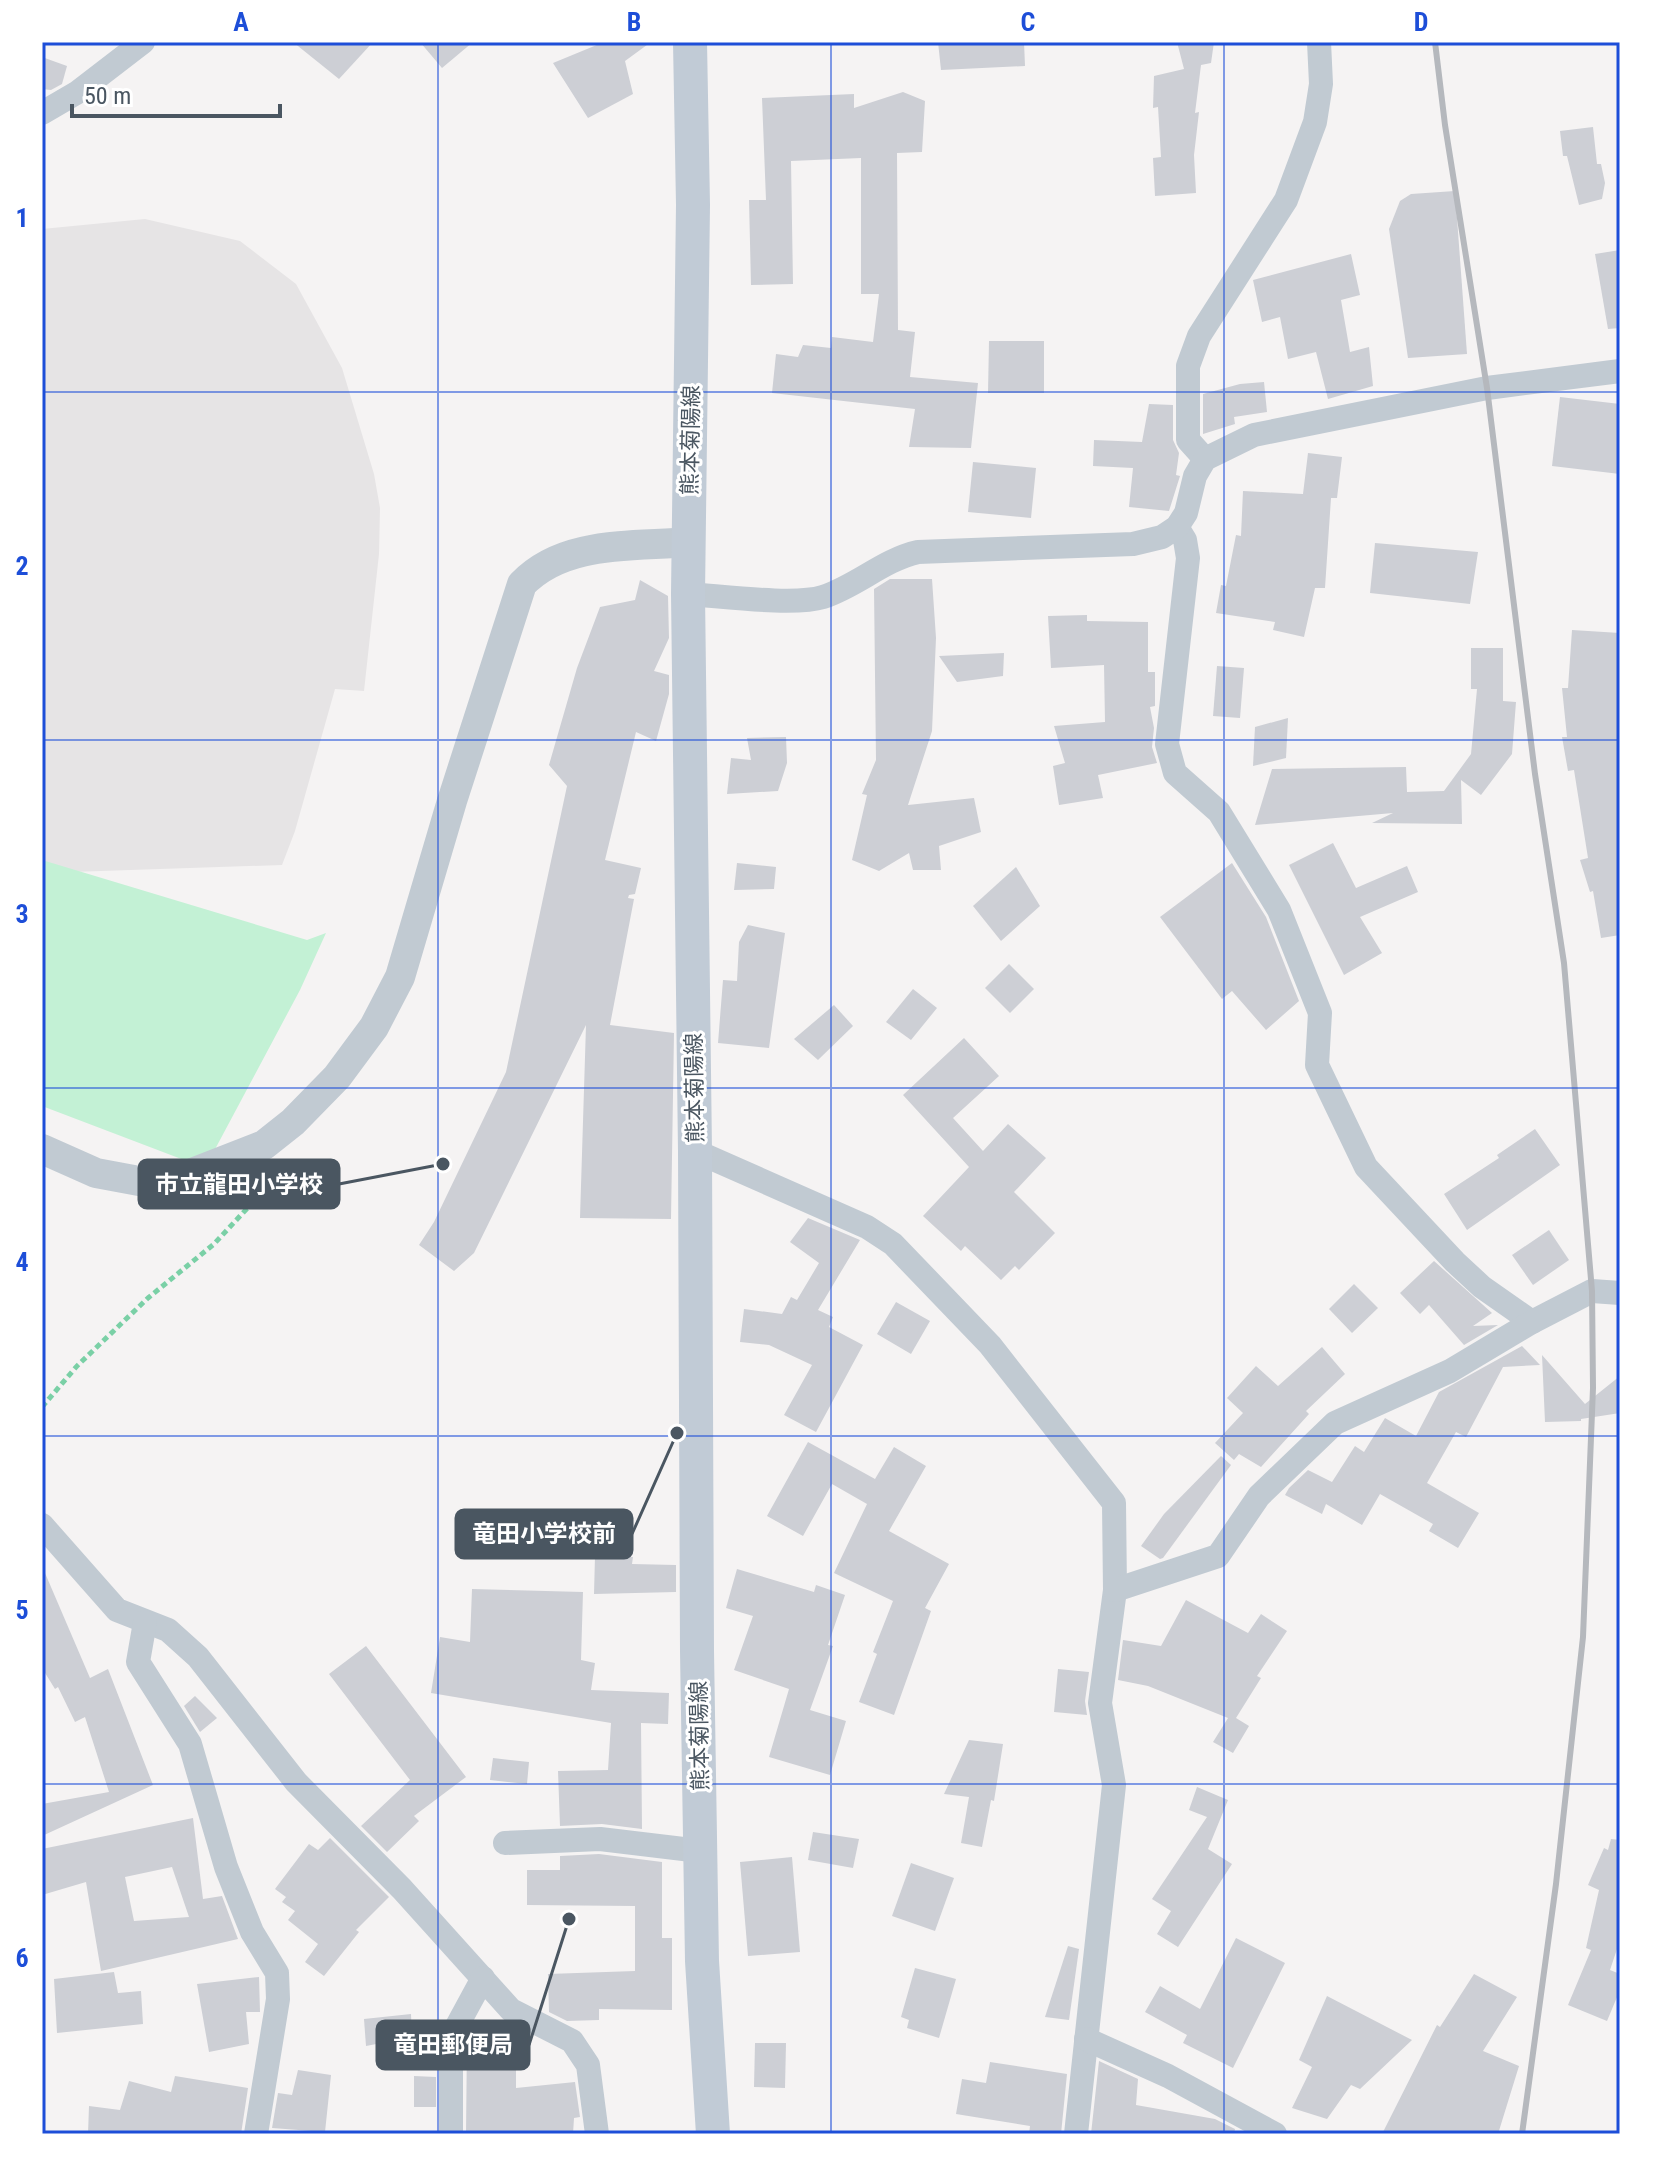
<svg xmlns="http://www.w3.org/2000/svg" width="1662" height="2176" font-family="'Roboto Condensed','Noto Sans JP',sans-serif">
<rect width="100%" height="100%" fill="#f5f3f3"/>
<path fill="#e6e4e5" d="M145 219 240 241 296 284 342 368 374 474 380 508 379 554 364 691 335 689 295 831 282 865 42 873V229Z"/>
<path fill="#c3f1d5" d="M42 860 307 940 326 933 300 990 205 1168 42 1106Z"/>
<g fill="#cdcfd5" fill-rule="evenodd">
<path d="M293 42H373L339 79Z"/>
<path d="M420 42H473L442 68Z"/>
<path d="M604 42H651L625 61 633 94 588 118 553 63Z"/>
<path d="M938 42H1024L1025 66 941 70Z"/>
<path d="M1177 42H1214L1211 63 1201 65 1195 113 1199 112 1194 155 1196 193 1155 196 1153 158 1161 157 1158 107 1153 108 1154 76 1184 69Z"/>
<path d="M42 57 67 66 62 84 51 90 42 89Z"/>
<path d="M903 92 925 101 922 152 897 153 898 330 915 332 910 377 978 383 971 448 909 447 915 409 772 393 776 354 798 357 803 345 831 348 832 337 873 342 879 294H861V158L791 161 793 284 751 285 749 200H766L762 98 854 94V108Z"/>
<path d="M1593 127 1597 164H1601L1605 183 1602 199 1579 205 1567 156H1563L1560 131Z"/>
<path d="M1455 191 1467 354 1408 358 1389 229 1400 201 1411 194Z"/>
<path d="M1620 250V328L1608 329 1595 254Z"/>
<path d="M1351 254 1360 295 1341 300 1350 352 1369 347 1373 386 1328 399 1316 352 1288 359 1280 317 1262 322 1253 280Z"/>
<path d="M989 341H1044V393H988Z"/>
<path d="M1264 382 1267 412 1234 417 1235 424 1203 434V394L1240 384Z"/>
<path d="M1560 397 1620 404V474L1552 466Z"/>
<path d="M1149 404 1173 405V440L1179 453 1176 475 1180 476 1169 511 1129 507 1133 468 1093 466 1094 440 1142 442Z"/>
<path d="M1308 453 1342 457 1337 498H1331L1325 588H1315L1304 637 1273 630 1275 622 1216 613 1221 585 1226 586 1236 535 1241 536 1243 491 1303 494Z"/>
<path d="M973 462 1036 468 1031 518 968 512Z"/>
<path d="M1375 543 1478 552 1470 604 1370 593Z"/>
<path d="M890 579H932L936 638 932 731 908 805 974 798 981 832 939 846 941 870H913L909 853 879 871 852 860 867 795 862 794 876 760 874 589Z"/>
<path d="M640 580 668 596 669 638 654 671 669 675V694L656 741 636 732 605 860 641 868 635 894 629 895 628 898 634 899 610 1025 674 1033 671 1219 580 1218 586 1025 474 1253 454 1271 419 1245 434 1222 506 1072 567 786 549 765 577 668 600 607 635 600Z"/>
<path d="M1087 615V621L1148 622V672H1155V706L1150 707 1154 728 1152 747 1157 763 1098 775 1103 798 1059 805 1053 766 1065 763 1054 726 1105 722 1104 665 1051 668 1048 616Z"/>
<path d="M1572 630 1620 633V935L1601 938 1593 891 1590 892 1580 860 1588 858 1574 770 1568 771 1562 737H1567L1562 688H1568Z"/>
<path d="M1471 648H1503V701L1516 702 1512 754 1481 795 1461 780 1462 824 1372 823 1393 813 1255 825 1272 769 1406 767 1407 792 1444 791 1471 754 1477 689H1471Z"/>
<path d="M1004 653 1003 676 957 682 939 656Z"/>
<path d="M1217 666 1244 668 1240 718 1213 716Z"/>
<path d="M1288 718 1286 758 1253 766 1255 727Z"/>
<path d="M786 737 787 763 778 791 727 794 731 758 751 760 747 738Z"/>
<path d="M1333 843 1356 888 1407 866 1418 892 1360 917 1382 953 1344 975 1289 865Z"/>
<path d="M737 863 776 867 774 889 734 890Z"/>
<path d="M1232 863 1266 917 1299 1001 1266 1030 1232 991 1222 999 1160 917Z"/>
<path d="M1016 867 1040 906 1001 941 973 906Z"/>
<path d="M748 925 785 933 769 1048 718 1043 723 980 737 981 739 942Z"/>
<path d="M1009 964 1034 989 1010 1013 985 988Z"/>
<path d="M913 989 937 1008 911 1040 886 1022Z"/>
<path d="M834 1005 853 1026 818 1060 794 1039Z"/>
<path d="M964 1038 999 1076 953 1118 983 1151 1008 1124 1046 1158 1014 1192 1055 1233 1019 1270 1015 1266 1001 1280 965 1246 961 1251 923 1216 969 1167 903 1095Z"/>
<path d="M1535 1129 1560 1165 1467 1230 1444 1194 1499 1158 1497 1155Z"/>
<path d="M808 1218 860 1240 818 1310 833 1317 829 1327 863 1345 816 1432 784 1415 812 1365 769 1345 740 1342 744 1309 782 1314 791 1297 797 1300 819 1263 790 1242Z"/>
<path d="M1549 1230 1569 1260 1533 1285 1512 1255Z"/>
<path d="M1434 1261 1492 1313 1473 1326 1498 1325 1464 1345 1429 1305 1420 1314 1400 1293Z"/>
<path d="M1354 1284 1378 1308 1352 1333 1329 1309Z"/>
<path d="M896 1302 930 1321 911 1354 877 1334Z"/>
<path d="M1522 1346 1540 1365 1503 1367 1466 1437 1456 1432 1427 1483 1479 1513 1458 1548 1429 1531 1433 1524 1380 1494 1362 1525 1326 1504 1322 1514 1285 1495 1289 1488 1308 1470 1332 1482 1355 1446 1364 1452 1385 1418 1416 1436 1439 1392Z"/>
<path d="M1322 1347 1345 1374 1306 1411 1309 1414 1261 1467 1239 1454 1234 1460 1215 1443 1243 1413 1227 1398 1256 1366 1278 1386Z"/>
<path d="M1542 1355 1585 1404 1620 1376V1413L1581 1419V1421L1545 1422Z"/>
<path d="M808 1442 875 1479 894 1447 926 1466 889 1531 949 1564 925 1608 931 1611 894 1715 859 1702 877 1654 873 1652 893 1601 834 1573 867 1504 832 1484 803 1536 767 1516Z"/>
<path d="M1221 1456 1231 1465 1163 1558 1160 1559 1141 1546 1164 1514Z"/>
<path d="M595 1556 633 1557 632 1564 676 1565V1592L594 1594Z"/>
<path d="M42 1566 90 1678 108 1669 153 1785 42 1836V1804L109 1792 85 1717 75 1722 58 1687 55 1689 42 1668Z"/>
<path d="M737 1569 814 1592 816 1585 845 1595 828 1645 833 1646 810 1710 846 1721 830 1775 769 1757 789 1689 734 1670 753 1616 726 1608Z"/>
<path d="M472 1589 583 1592 581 1660 595 1663 591 1690 669 1693 668 1724 641 1723 642 1829 602 1824 560 1826 558 1771 608 1770 611 1723 431 1693 440 1637 470 1642Z"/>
<path d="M1186 1600 1248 1633 1261 1614 1287 1631 1257 1676 1261 1678 1236 1718 1249 1726 1233 1753 1213 1742 1228 1718 1148 1686 1118 1680 1123 1640 1161 1646Z"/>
<path d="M366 1646 466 1777 414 1816 419 1821 387 1852 361 1826 410 1780 329 1674Z"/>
<path d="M1058 1669 1089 1672 1085 1701 1087 1715 1054 1712Z"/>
<path d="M195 1696 217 1718 200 1732 184 1706Z"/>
<path d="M969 1740 1003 1744 994 1801 991 1800 982 1847 961 1843 969 1797 944 1794Z"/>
<path d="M493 1758 529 1762 527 1784 490 1780Z"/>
<path d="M1197 1787 1228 1800 1208 1849 1232 1864 1178 1947 1157 1934 1171 1911 1152 1899 1207 1817 1189 1810Z"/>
<path d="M193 1818 203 1899 222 1896 238 1939 101 1971 86 1882 42 1895V1849ZM172 1867 189 1917 134 1921 125 1877Z"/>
<path d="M813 1832 859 1839 853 1868 808 1860Z"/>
<path d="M330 1838 389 1897 356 1930 359 1932 324 1976 305 1962 318 1944 288 1920 295 1911 282 1902 286 1897 275 1889 309 1844 318 1850Z"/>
<path d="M1611 1839 1620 1840V1940L1610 1970 1620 1974V1990L1607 2021 1568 2005 1591 1950 1586 1948 1599 1890 1588 1885 1604 1848 1608 1850Z"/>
<path d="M599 1854 662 1862V1938H672V2010L599 2009V2020L567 2021 549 2012 548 1974 635 1971V1906L527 1905V1870H560V1856Z"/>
<path d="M792 1857 800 1952 748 1956 740 1862Z"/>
<path d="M911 1863 954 1878 935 1931 892 1916Z"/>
<path d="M1236 1938 1285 1963 1233 2068 1183 2043 1187 2035 1145 2012 1160 1986 1200 2009Z"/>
<path d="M1068 1946 1079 1949 1069 2020 1045 2017Z"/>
<path d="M915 1968 956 1979 939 2038 907 2028 909 2020 901 2017Z"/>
<path d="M114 1972 118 1993 141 1991 143 2024 57 2033 54 1979Z"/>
<path d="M1474 1974 1517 1997 1483 2051 1519 2066 1498 2134H1382L1437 2025 1440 2027Z"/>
<path d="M259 1977 260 2012H246L249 2044 209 2052 197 1984Z"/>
<path d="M1327 1996 1412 2040 1360 2089 1351 2085 1327 2119 1292 2108 1312 2067 1299 2060Z"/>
<path d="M411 2014 412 2037 366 2046 364 2019Z"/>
<path d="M467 2039H516V2088L575 2082 580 2117 574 2118 573 2134H466Z"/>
<path d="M755 2043H786L785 2088 754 2087Z"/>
<path d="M1099 2061 1138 2079 1136 2105 1215 2119 1235 2129 1234 2134H1091Z"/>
<path d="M990 2062 1067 2074 1061 2134H1029L1030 2126 956 2114 962 2079 986 2083Z"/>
<path d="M298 2070 331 2075 325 2132 272 2128 278 2093 292 2095Z"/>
<path d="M175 2076 248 2088 241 2134H88L89 2106 120 2110 129 2081 171 2092Z"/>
<path d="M414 2076 436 2077V2107H414Z"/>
</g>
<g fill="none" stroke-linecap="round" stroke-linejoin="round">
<path stroke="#7ad0a6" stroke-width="5" stroke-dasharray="6 4" stroke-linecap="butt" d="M42 1407 77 1366 148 1298 214 1244 254 1201 264 1176"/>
<g stroke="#c1cad2" stroke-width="24">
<path d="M42 113 78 92 143 42"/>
<path d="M1205 459 1188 440V366L1199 336 1286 200 1315 122 1321 84 1319 42"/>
<path d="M1177 527 1185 540 1188 558 1167 744 1175 773 1219 812 1279 910 1320 1013 1317 1065 1366 1167 1455 1262 1482 1287 1532 1322"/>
<path d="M688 594C721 596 794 606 823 597 857 586 883 560 918 552L1133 544 1162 537 1177 527 1186 513 1195 476 1205 459 1254 435 1487 388 1620 371"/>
<path d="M695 1151 867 1227 893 1244 990 1345 1114 1503 1115 1590 1100 1703 1114 1785 1076 2134"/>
<path d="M42 1525 117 1610 168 1630 198 1657 296 1782 402 1889 511 2010 572 2041 588 2065 597 2134"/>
<path d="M1115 1590 1218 1556 1259 1496 1335 1423 1450 1371 1532 1322 1592 1291 1620 1293"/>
<path d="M145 1622 138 1662 190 1744 226 1867 252 1932 277 1973 278 1999 256 2134"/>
<path d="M505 1843 600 1839 700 1851"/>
<path d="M1086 2039 1168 2076 1275 2134"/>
<path d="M451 2134V2037L483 1978"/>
</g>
<path stroke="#c1cad2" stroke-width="30" d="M42 1149 96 1173 139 1181 182 1177 264 1145 293 1122 337 1077 374 1027 400 977 452 801 522 584C564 540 633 547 689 542"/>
<path stroke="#c1cbd6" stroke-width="34" d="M690 42 693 205 688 594 695 1151 697 1651 702 1961 713 2134"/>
<path stroke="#b5b8bd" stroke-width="6" d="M1435 42 1445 125 1487 388 1535 774 1564 963 1592 1291 1593 1388 1583 1637 1556 1884 1522 2134"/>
</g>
<path fill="none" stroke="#1d4ed8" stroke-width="2" stroke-opacity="0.55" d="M438 42V2134M831 42V2134M1224 42V2134M42 392H1620M42 740H1620M42 1088H1620M42 1436H1620M42 1784H1620"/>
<g text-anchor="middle" stroke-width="6" stroke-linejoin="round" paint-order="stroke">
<g font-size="22" fill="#4a5661" stroke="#fff">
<text transform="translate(690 440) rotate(-89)" y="8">熊本菊陽線</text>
<text transform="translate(694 1088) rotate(-91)" y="8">熊本菊陽線</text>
<text transform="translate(699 1736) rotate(-91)" y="8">熊本菊陽線</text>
</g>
</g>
<path fill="none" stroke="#4a5661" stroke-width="3" d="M443 1164L339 1184M677 1433L632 1534M569 1919L529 2045"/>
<g fill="#4a5661" stroke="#fff" stroke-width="3">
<circle cx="443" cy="1164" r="8"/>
<circle cx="677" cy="1433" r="8"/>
<circle cx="569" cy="1919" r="8"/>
</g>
<g fill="#4a5661" stroke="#4a5661" stroke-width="3">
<rect x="139" y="1160" width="200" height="48" rx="8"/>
<rect x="456" y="1510" width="176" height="48" rx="8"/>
<rect x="377" y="2021" width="152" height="48" rx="8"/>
</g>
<g font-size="24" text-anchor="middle" font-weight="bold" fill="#fff">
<text x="239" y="1193">市立龍田小学校</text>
<text x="544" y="1542">竜田小学校前</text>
<text x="453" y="2053">竜田郵便局</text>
</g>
<rect width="1662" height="2176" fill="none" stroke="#ffffff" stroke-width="88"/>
<path d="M72 104v12h208v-12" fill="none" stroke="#4a5661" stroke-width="4"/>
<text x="84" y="104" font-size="24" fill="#4a5661" stroke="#ffffff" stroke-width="6" paint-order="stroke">50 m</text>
<rect x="44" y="44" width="1574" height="2088" fill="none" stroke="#1d4ed8" stroke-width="3"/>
<g font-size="26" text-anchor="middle" font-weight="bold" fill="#1d4ed8">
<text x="241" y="31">A</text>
<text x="634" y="31">B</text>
<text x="1028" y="31">C</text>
<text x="1421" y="31">D</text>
<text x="22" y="227">1</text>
<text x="22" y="575">2</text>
<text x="22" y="923">3</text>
<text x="22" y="1271">4</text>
<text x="22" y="1619">5</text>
<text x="22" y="1967">6</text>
</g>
</svg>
